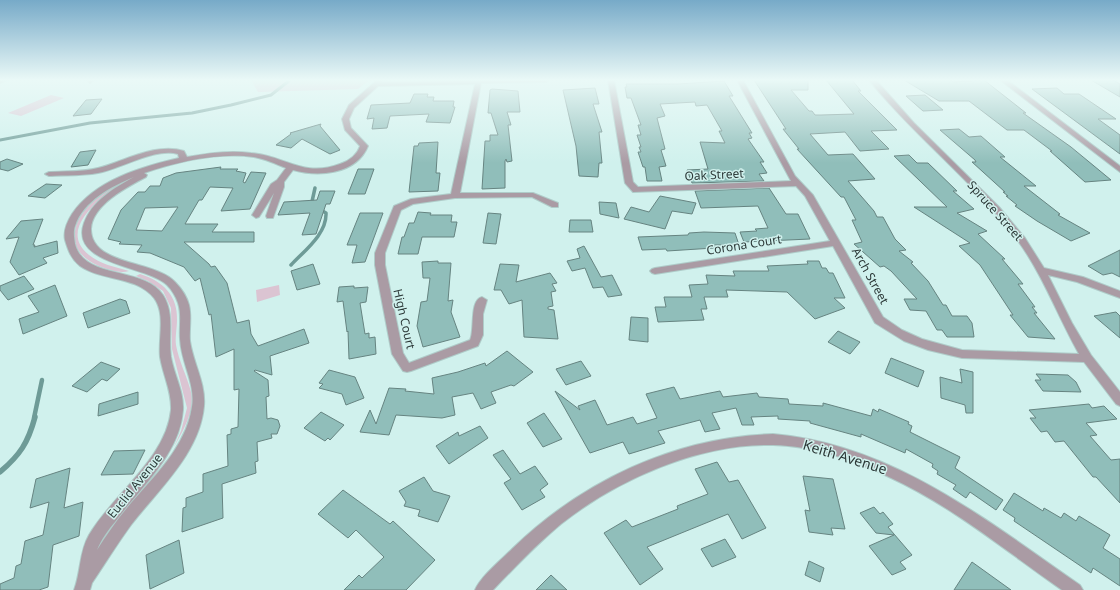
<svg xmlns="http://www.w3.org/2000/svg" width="1120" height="590" font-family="'Noto Sans',sans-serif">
<rect width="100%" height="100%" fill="#d0f1ed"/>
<g fill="#dbc4d2">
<path d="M251 80H369L358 89 258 92Z"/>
<path d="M51 95 64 98 21 116 8 113Z"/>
<path d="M140 173C118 185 51 225 89 255 100 264 115 267 129 271 119 274 108 269 99 266 88 261 76 253 75 240 71 207 115 185 140 173Z"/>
<path d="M140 274C163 281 178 296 177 320 177 328 175 337 176 345 179 362 187 376 191 392 195 411 183 431 174 447L181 431 187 408 172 349 171 308 163 291 148 281 136 276Z"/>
<path d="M279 285 280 295 257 302 256 290Z"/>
</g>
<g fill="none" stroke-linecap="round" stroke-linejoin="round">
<path stroke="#6e9b97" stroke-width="3" d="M0 140 90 123 192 113 231 105 271 95 290 80"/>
<g stroke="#6e9b97" stroke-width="3.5">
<path d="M311 206 315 188"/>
<path d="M291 265C304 251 327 234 326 213L319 209"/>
</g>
<path stroke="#6e9b97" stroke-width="4.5" d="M34 418 42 380"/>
<path stroke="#6e9b97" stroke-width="5.5" d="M0 472C20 455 28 443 35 417"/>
</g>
<g fill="#90beba" stroke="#668481" fill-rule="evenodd">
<path d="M754 80H808V90H791L809 111H812L815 115H821L854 114 826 80H852L861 91H858L897 130 871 131 889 149 860 151 845 132 810 134 828 155 853 154 875 179 848 181 874 211 877 217H883L895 239 906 250 899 251 913 262 911 263 928 281 943 305H946L952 316H967L972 323 974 337H947L942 330H937L926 311 910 310 904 299H917L891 271 884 266 880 267 854 244 862 242 852 220H856L844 197H841L797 149H799L783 129H786Z"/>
<path d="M904 80H951L953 82 984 80 1026 113H1023L1071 147 1111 180 1085 182 1050 151H1052L1024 130H1007L969 101H939Z"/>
<path d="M1091 80H1113L1120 84V97Z"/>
<path d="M724 81 733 96H729L752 133H749L752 138 748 139 764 162H760L767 173 759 174 764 181 692 183 687 170 708 169 700 142 725 143 719 131H722L707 105 696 106 695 102 660 104 665 116 657 118 665 149 661 150 666 166 659 167 662 181H647L645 167H643L638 152H641L639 147H641L637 135H641L638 125H641L631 98H627L625 87H627L626 84H678Z"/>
<path d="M595 88 599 104H593L602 132H599L602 163H599L598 177 579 176 576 146 563 90Z"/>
<path d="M1057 88 1064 94H1079L1116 119H1098L1120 135V154L1032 89Z"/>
<path d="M492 89 518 91 520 112H507L511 125H508L512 161 507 162 506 159 505 161V188L482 189 485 141H490V135H498L491 113H488L490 90Z"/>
<path d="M414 94H428L427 97H434L433 101H454L453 107H455L450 123 426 122 429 114 390 116 387 128 372 129 374 118 367 119 371 105 410 103Z"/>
<path d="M925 95 943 110 923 111 906 96Z"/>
<path d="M102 99 91 114 73 116 86 100Z"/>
<path d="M321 124 320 126 340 150 330 154 302 139 291 148 276 145 291 134 290 133Z"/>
<path d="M959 129 969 137 981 136 1005 157H1000L1036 186H1024L1060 214 1058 215 1090 233 1071 241 1037 221 1015 206 1017 205 1006 196H1008L1003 192H1005L972 162H976L975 160 940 130Z"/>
<path d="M438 142 436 173H440L438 191 409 192 414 146H418L419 143Z"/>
<path d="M96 150 88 165 71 167 80 152Z"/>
<path d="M909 155 917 163H928L957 191H953L974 209 957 213 987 231 978 234 1005 259H1002L1023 284H1018L1035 307H1032L1037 313H1034L1055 339 1028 337 1010 315H1013L980 265 959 246 970 243 914 207H947L894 156Z"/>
<path d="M7 159 23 164 8 171 0 169V162Z"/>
<path d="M221 167 220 169H238L236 171 246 173 243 182 245 183 251 172 266 173 250 209 221 211 233 188 210 187 202 200H199L185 224H218L212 232H254V242H184L209 264 211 267 215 266 227 283 237 323 249 320 251 334 258 346 304 329 309 343 270 356 272 375 255 370 254 371 268 380 269 396 266 397 267 419 271 418 278 420 280 426 277 434H271L272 438 257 442 258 461 255 462 256 473 222 484 223 518 182 532 183 508 186 507V498L203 492V474L228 466 227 435 231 434V429L238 427 239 389 234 390V349L216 357 211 314 209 315 200 278 195 281 184 267 150 253 137 252 142 245 119 244 121 242 108 239 121 210 138 192H145L150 186H160L163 178 176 173ZM178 207 162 231 136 230 145 208Z"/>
<path d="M358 169H374L365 194H348Z"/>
<path d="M46 184 62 185 45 198 28 196Z"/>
<path d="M769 188 786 214H798L810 239 744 242 740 232 757 231 755 229 768 228 758 206 701 208 695 191Z"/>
<path d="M320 191H335L330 204H326L316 234 302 235 310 213 278 215 284 202 317 200Z"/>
<path d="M660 196 696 203 692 214 672 211 665 229 624 219 631 207 649 212Z"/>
<path d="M599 202 616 203 619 218 600 214Z"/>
<path d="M418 212 431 213 430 215H452L451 222H457L454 237H422L418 254H398L402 237H404L409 223H414Z"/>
<path d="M360 213H383L365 262 352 263 357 245H347Z"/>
<path d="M488 213 501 214 496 244 483 243Z"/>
<path d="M43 219 33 245H35L34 247 57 241 58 253 43 258 47 263 19 275 10 262 19 237 6 239 21 221Z"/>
<path d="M570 220H591L593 232H569Z"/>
<path d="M704 232 735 233 739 245H714V248L667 251 666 249 642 250 638 237 688 235 689 233Z"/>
<path d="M584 246 601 277 612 275 622 295 608 297 603 287 593 288 585 268 572 271 567 261 580 258 577 249Z"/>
<path d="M1120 250V277L1112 273 1103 275 1088 266Z"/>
<path d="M438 261V263H451L448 301 453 300 451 312 460 337 423 347 417 326 421 302 427 301 430 278H423L422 262Z"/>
<path d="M807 261H819L822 268H826L829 273H833L845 298H834L845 308 815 319 787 292 726 290 728 297H704L707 309H701L704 320 658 322 655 307H666L664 297H692L689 285 708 284 706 275 735 276 733 271H769L767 266 808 264Z"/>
<path d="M313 264 320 284 297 290 291 271Z"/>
<path d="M500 264 519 265 516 282 550 273 557 283 552 284 556 291 551 292 553 306 548 307V309L554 310 558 339 524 337 522 300 509 304 501 290H494Z"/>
<path d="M24 276 34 289 8 300 0 290V286Z"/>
<path d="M55 285 67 316 23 334 19 319 39 312 28 296Z"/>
<path d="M354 286V288L368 287 366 302 360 303 365 334 369 333V338L375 337 376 354 349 359 348 331 347 332 343 301 337 302 339 287Z"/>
<path d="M120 299 126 301 130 313 88 328 83 313Z"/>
<path d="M1116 312 1120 316V338L1094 316Z"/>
<path d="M631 317 648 318V342L629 340Z"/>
<path d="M838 331 860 342 850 354 828 342Z"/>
<path d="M507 351 533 372 514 386 511 385 491 392 496 403 481 409 473 393 452 397 455 415 442 418 396 415 389 435 360 432 370 410 376 424 389 388 406 389 405 391 434 394 432 378 458 372 485 363 486 366Z"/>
<path d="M891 358 924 371 918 387 885 373Z"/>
<path d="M581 361 591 376 566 385 556 369Z"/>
<path d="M101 362 120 369 107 381 102 379 87 392 72 386Z"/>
<path d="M960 369 973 372V413H966L965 405 941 398 940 377 962 383Z"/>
<path d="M329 370 355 377 364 398 346 405 342 394 319 388 323 384 319 383Z"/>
<path d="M1036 374 1068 375 1076 382 1081 392 1043 391 1035 380H1041Z"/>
<path d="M674 387 680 399 720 391 723 397 757 393 759 397 788 399 789 404 823 406V403L871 416 873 409 878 412 879 409 909 422 908 424 912 426 910 432 960 457 955 468 1003 500 996 510 970 492 966 498 953 489 956 485 937 474 938 471 932 467 933 464 906 449 905 453 861 434V437L810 423V421L778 419V416L751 417 754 425H742L736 408 712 413 720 429 705 432 700 420 658 431 665 443 629 454 623 442 590 453 555 391 580 410 578 406 595 400 607 425 633 417 637 424 657 418 646 394Z"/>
<path d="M138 392V404L98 416 99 404Z"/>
<path d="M1089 404 1092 408 1104 406 1117 419 1086 423 1097 435 1090 436 1111 460 1120 459V503L1096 477H1093L1064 441 1055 442 1047 431 1041 432 1030 418H1036L1029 410Z"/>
<path d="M321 412 344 425 330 440 328 438 325 441 304 428Z"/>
<path d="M544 413 562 439 543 447 527 423Z"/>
<path d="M480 426 488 438 449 464 436 446 458 432 459 436Z"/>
<path d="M145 450 133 474 101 475 114 451Z"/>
<path d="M503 450 520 474 535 466 548 484 540 490 545 497 522 510 504 483 511 479 493 455Z"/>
<path d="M717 462 729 482 738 480 766 528 742 539 728 514 647 547 663 569 640 585 604 533 626 520 632 527 678 509 677 506 708 494 695 469Z"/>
<path d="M70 468 64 508 83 502 79 536 53 545 48 587 39 590H0V584L14 578 16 566 21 564 25 541 43 535 49 502 30 508 36 479Z"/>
<path d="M803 476 833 479 845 529 831 528 833 535 809 532 805 510 810 511Z"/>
<path d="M424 477 433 491 450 496 438 522 418 516 420 510 404 506 406 502 399 491Z"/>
<path d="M343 490 390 524 393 521 435 560 406 590H344L359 575 362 578 384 557 356 530 348 538 318 514Z"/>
<path d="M1014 493 1043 511 1044 508 1061 518 1064 513 1076 521 1079 516 1110 535 1103 548 1120 559V586L1093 568 1091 573 1014 521 1015 518 1003 510Z"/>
<path d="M874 507 880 514 883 512 893 524 888 527 912 555 900 562 906 569 892 575 869 546 894 535 876 533 860 513Z"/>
<path d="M725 539 736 557 712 567 701 549Z"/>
<path d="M179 540 184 573 150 589 146 555Z"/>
<path d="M809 561 824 568 820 582 805 575Z"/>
<path d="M972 562 1011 590H954Z"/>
<path d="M551 575 567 590H536Z"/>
</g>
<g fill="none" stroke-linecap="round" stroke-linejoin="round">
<g stroke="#afccc9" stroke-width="2">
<g id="minor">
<path d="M0 80H7L0 83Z"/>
<path d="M87 80H94L90 83Z"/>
<path d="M377 80H384L382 82 549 80 546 82 481 83 460 193H533L558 203V207H552L532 197 455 198 413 204 401 210 385 253V265L403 353 409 363 470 340C475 330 469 300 482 297L487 300 483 314V335L478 346 411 371 407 372 403 371 392 354 375 265V253L394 206 411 199 451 194 475 84 378 86 354 108 349 119 351 128 368 146C356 175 318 177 293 170L284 182V187L273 218H267L266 216 274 193 259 217 256 218 252 215 271 184 277 180 286 168C276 164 265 159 254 157 219 152 176 162 144 173L147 175 146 177C127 187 92 205 91 229 91 266 155 260 175 282 181 288 187 297 189 305 192 317 189 329 190 341 193 363 206 383 204 406 200 453 158 490 131 525 117 544 105 564 92 583L90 590H74C81 572 79 552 89 535 113 494 166 459 171 410 172 392 163 375 160 357 158 338 166 314 154 298 137 276 101 281 80 266 71 259 68 250 65 240 63 231 67 222 72 214 95 180 141 167 179 158L178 154C156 147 120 169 98 173 82 176 65 175 49 176L45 174 49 172C65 171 83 172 98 168 125 161 156 142 184 151L187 157C208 153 230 150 251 153 286 156 303 178 340 164 349 161 357 155 360 146L345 130 342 119 349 105ZM134 177C114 188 92 201 84 223 69 265 148 266 167 285 172 290 176 297 178 303 182 315 179 327 180 339 181 363 196 384 192 407 186 448 152 478 127 508 116 521 106 536 97 550 101 540 108 530 115 522 140 488 180 454 183 410 184 391 174 375 171 357 168 335 175 314 163 295 144 266 84 280 75 244 74 237 73 232 75 226 83 201 112 186 134 177Z"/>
<path d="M608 80H614L633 182 638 187 791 181 737 80H743L795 176 813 195 883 317 902 330 922 339 962 350 1079 354C1058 317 1043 275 1018 241 975 182 915 137 869 80H876L914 123 999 207 1025 238 1044 268 1083 277 1120 291V298L1077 282 1048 275 1072 323 1091 355 1120 392V406L1116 404 1084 362 962 358 928 350 904 341 875 323 833 246 655 274 652 273 650 271 652 269 655 268 830 241 805 196 796 186 633 192 625 183Z"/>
<path d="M1000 80H1007L1120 166V172Z"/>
<path d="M773 434C892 444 986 520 1080 585L1083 590H1062C1006 551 952 506 889 477 854 460 813 446 773 445 700 443 618 479 561 524 537 544 515 567 493 590H475C481 576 501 560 512 549 582 481 675 437 773 434Z"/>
</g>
</g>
<use href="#minor" fill="#aa9ba4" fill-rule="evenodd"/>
</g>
<linearGradient id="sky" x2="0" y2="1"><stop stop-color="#77aac8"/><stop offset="0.49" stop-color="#eaf9f7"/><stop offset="1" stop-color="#eaf9f7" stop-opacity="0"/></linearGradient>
<rect width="1120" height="163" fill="url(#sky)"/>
<g text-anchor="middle" stroke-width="3" stroke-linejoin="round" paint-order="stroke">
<g font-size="12" fill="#2b3837" stroke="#d0f1ed">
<text transform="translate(714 175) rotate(-3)" y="4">Oak Street</text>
<text transform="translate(995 211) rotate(48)" y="4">Spruce Street</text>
<text transform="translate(744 245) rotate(-9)" y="4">Corona Court</text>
<text transform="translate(870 276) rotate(61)" y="4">Arch Street</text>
<text transform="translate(404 319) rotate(77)" y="4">High Court</text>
<text transform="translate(135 486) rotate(-51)" y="4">Euclid Avenue</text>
</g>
<g font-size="14" fill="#2b3837" stroke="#d0f1ed">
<text transform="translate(845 457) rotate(17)" y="5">Keith Avenue</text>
</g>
</g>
</svg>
